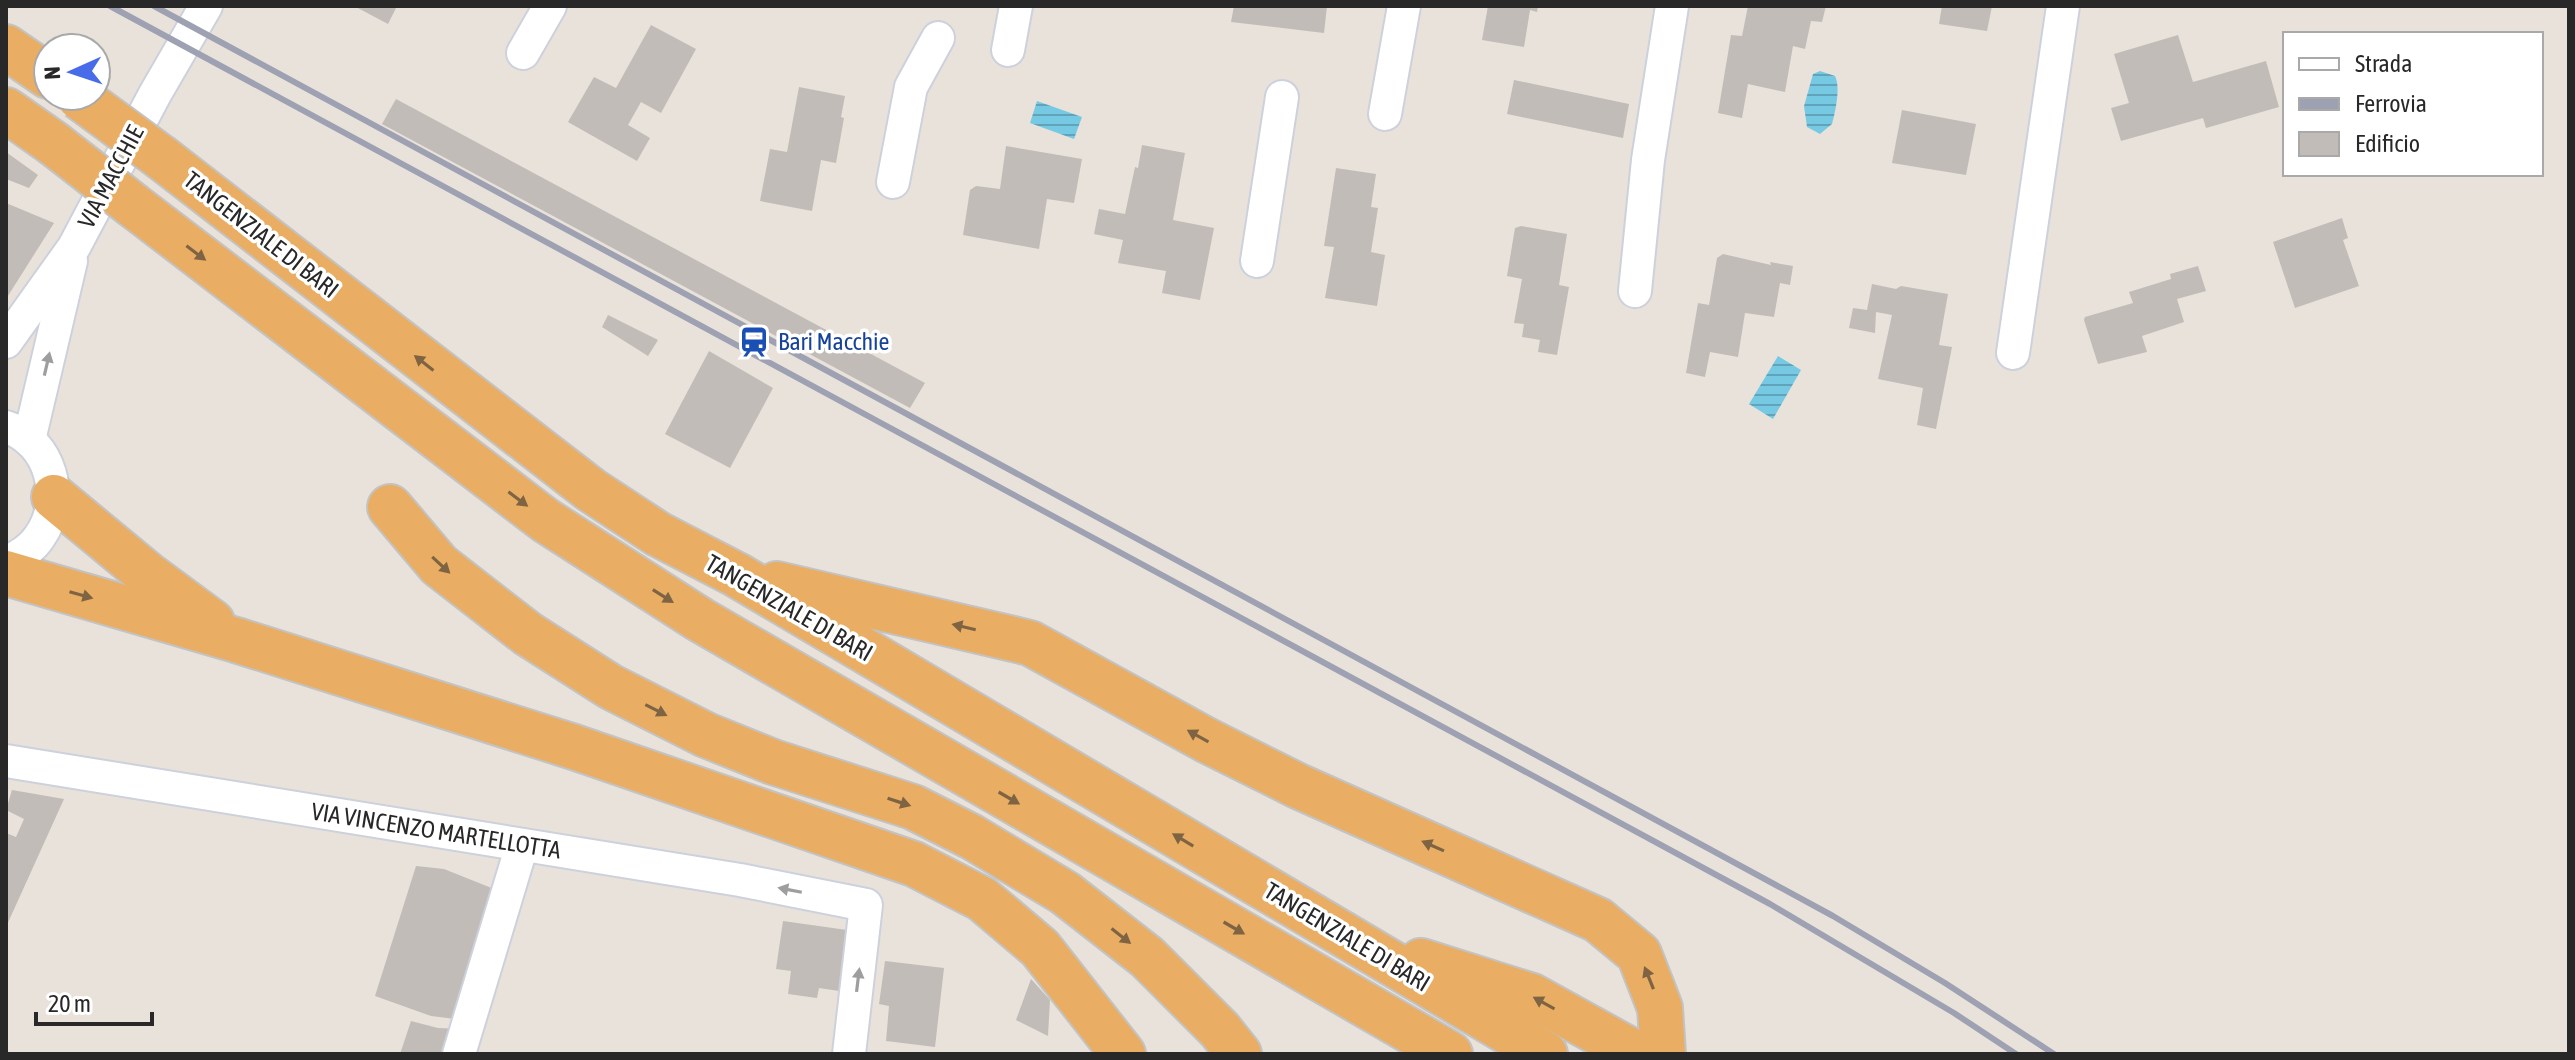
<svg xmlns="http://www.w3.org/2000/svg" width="2575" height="1060" font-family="'Asap Condensed',sans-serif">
<defs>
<pattern id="water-rules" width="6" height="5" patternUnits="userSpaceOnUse" patternTransform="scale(2)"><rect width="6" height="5" fill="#76c9e3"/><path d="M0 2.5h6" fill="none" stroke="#61a3b8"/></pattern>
</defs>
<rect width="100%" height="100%" fill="#e9e2db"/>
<g fill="url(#water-rules)">
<path d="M1820 71 1835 76C1841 88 1835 112 1832 124L1820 134 1807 127 1804 106 1813 74Z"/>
<path d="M1037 101 1082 117 1074 139 1030 123Z"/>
<path d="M1778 356 1801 370 1773 419 1749 404Z"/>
</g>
<g fill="#c1bcb7">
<path d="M354 6H397L388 24Z"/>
<path d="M1234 6H1327L1324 33 1231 22Z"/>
<path d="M1488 6H1538L1537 12 1530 10 1524 47 1482 40Z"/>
<path d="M1748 6H1826L1822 22 1811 21 1805 49 1793 46 1785 92 1748 84 1742 118 1718 113 1731 35 1742 36Z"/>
<path d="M1942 6H1992L1987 31 1939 24Z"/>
<path d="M651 25 696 49 661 113 641 102 628 125 650 138 637 161 568 122 594 77 616 88Z"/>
<path d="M2178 35 2193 82 2266 61 2279 107 2206 128 2203 118 2121 141 2111 108 2129 103 2114 54Z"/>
<path d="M1514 80 1629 104 1623 138 1507 114Z"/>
<path d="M799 87 845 96 841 117 844 118 836 163 821 160 812 211 760 201 770 149 787 152Z"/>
<path d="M396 99 925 383 910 408 382 124Z"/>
<path d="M1902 110 1976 124 1966 175 1892 163Z"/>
<path d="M1142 145 1185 153 1173 220 1214 228 1200 300 1162 293 1166 271 1118 263 1123 240 1094 234 1099 209 1125 214 1135 167 1138 168Z"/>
<path d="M1006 146 1082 159 1074 203 1047 199 1039 249 963 235 970 190 976 186 1000 189Z"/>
<path d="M6 152 38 175 29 188 6 179Z"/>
<path d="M1336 168 1376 174 1371 207 1378 208 1371 252 1385 255 1377 306 1325 298 1334 247 1324 246Z"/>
<path d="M6 203 54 223 6 299Z"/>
<path d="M2342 218 2348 238 2343 240 2359 286 2295 308 2273 242Z"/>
<path d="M1521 226 1567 234 1559 285 1569 287 1557 355 1538 352 1540 340 1522 337 1524 324 1514 323 1522 279 1507 276 1515 228Z"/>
<path d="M1723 254 1771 265 1770 262 1793 266 1790 285 1780 283 1774 317 1745 313 1738 357 1710 352 1705 377 1686 373 1698 303 1709 305 1717 258Z"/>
<path d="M2198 266 2206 291 2177 299 2184 322 2142 336 2147 352 2098 364 2084 320 2085 317 2133 303 2129 292 2171 279 2170 274Z"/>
<path d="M1872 284 1896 289 1901 286 1948 294 1939 345 1952 347 1936 429 1917 425 1923 388 1878 379 1892 315 1876 312 1875 333 1849 328 1853 308 1867 310Z"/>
<path d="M608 315 658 340 648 356 602 327Z"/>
<path d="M709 351 773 388 730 468 665 434Z"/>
<path d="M12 790 64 799 6 927V833L16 837 24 819 6 810Z"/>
<path d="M416 866 444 869 494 889 455 1019 431 1016 375 996Z"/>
<path d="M783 921 847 930 839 991 819 988 817 998 788 994 791 971 776 969Z"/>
<path d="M885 961 944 968 935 1047 886 1041 889 1006 879 1004Z"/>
<path d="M1031 979 1050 1000 1048 1036 1016 1020Z"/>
<path d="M411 1021 438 1028 461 1029 453 1054H400Z"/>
</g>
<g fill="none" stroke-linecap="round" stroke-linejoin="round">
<g stroke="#cdd1dc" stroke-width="36">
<g id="minor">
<path d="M1008 50 1016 6"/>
<path d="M523 53 550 6"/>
<path d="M1385 114 1404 6"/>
<path d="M893 182 911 87 938 38"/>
<path d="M1257 261 1282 97"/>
<path d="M1635 291 1648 160 1672 6"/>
<path d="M6 342 74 247 155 94 206 6"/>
<path d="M2013 353 2063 6"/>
<path d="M6 427C51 441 66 499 40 536 32 549 19 556 6 563"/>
<path d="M29 440 71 261"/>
<path d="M6 761 740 880 866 905 849 1054"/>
<path d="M459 1054 522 845"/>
</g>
</g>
<g stroke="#c3c3c3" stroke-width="48">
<g id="trunk">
<path d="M6 47 48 76"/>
<path d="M6 110 53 143"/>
<path d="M162 158 591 490 658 534 737 575 1545 1054"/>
<path d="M134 206 545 520 699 619 1450 1054"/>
<path d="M54 497 147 574 212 622"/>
<path d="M390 507 439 565 528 634 611 687 706 735 773 762 913 807 972 837 1065 893 1147 957 1220 1030 1239 1054"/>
<path d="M6 573 236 640 574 747 914 864 982 899 1040 948 1123 1054"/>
<path d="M777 584 1030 643 1206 740 1298 786 1598 920 1639 954 1660 1008 1663 1054"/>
<path d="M1421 961 1532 996 1637 1054"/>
</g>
</g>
<use href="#minor" stroke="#fff" stroke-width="32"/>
<use href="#trunk" stroke="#e9ae63" stroke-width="44"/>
<g stroke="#9ea1b1" stroke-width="6">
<path d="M110 6 1770 904 1954 1013 2016 1054"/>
<path d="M154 6 1833 916 1945 983 2054 1054"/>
</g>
<g stroke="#c3c3c3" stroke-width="48" stroke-linecap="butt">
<g id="trunk-bridge">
<path d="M79 97 162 158"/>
<path d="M53 143 134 206"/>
</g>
</g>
<use href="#trunk-bridge" stroke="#e9ae63" stroke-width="44"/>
</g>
<defs><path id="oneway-solid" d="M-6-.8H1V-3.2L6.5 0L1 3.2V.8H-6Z" transform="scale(2)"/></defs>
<g fill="#7f6443">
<use href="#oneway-solid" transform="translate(196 253) rotate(37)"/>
<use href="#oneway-solid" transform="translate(424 363) rotate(-142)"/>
<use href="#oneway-solid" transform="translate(518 499) rotate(37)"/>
<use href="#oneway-solid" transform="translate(441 565) rotate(43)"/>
<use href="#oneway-solid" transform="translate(81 595) rotate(16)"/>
<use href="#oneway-solid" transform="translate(663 596) rotate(32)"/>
<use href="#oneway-solid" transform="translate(964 627) rotate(-167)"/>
<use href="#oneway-solid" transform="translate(656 710) rotate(27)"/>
<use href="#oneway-solid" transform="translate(1198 736) rotate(-151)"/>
<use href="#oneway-solid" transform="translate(1009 798) rotate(30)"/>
<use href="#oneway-solid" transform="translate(899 802) rotate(18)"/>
<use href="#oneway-solid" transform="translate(1183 840) rotate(-149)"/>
<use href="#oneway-solid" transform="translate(1433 846) rotate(-156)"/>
<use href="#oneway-solid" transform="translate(1234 928) rotate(30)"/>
<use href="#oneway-solid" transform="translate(1121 936) rotate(38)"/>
<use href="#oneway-solid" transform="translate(1649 978) rotate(-112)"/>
<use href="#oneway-solid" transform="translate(1544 1003) rotate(-151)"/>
</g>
<g fill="#9e9e9e">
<use href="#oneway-solid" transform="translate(47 364) rotate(-77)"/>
<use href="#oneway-solid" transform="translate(790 890) rotate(-169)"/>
<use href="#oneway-solid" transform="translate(858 980) rotate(-83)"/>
</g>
<defs>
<g id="station-bare" transform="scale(2.4)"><path d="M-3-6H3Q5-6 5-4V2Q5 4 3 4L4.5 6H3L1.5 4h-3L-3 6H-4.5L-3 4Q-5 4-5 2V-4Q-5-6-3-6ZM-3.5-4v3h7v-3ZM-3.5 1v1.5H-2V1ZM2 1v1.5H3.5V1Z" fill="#1a4fb4" stroke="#fff" stroke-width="2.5" paint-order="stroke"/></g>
</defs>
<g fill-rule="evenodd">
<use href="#station-bare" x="754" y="342"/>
</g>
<g text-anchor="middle" stroke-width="7" stroke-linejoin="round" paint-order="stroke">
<g font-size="24" fill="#282828" stroke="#fff">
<text transform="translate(111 177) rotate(-62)" y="8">VIA MACCHIE</text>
<text transform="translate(261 235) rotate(38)" y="8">TANGENZIALE DI BARI</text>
<text transform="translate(789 608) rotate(30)" y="8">TANGENZIALE DI BARI</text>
<text transform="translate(436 831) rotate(9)" y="8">VIA VINCENZO MARTELLOTTA</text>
<text transform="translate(1347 937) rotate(31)" y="8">TANGENZIALE DI BARI</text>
</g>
<g font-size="24" fill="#164399" stroke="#fff" text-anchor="start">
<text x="778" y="350">Bari Macchie</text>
</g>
</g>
<rect width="2575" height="1060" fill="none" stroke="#282828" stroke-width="16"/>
<rect x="2283" y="32" width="260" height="144" fill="#ffffff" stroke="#a9a9a9" stroke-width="2"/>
<rect x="2299" y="58" width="40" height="12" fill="#ffffff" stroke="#a9a9a9" stroke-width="2"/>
<text x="2355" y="72" font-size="24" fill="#282828">Strada</text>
<rect x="2299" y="98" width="40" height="12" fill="#9ea1b1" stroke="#a9a9a9" stroke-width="2"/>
<text x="2355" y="112" font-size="24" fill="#282828">Ferrovia</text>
<rect x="2299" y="132" width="40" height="24" fill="#c1bcb7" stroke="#a9a9a9" stroke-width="2"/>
<text x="2355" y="152" font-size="24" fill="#282828">Edificio</text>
<g transform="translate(72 72) rotate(267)"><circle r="38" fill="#ffffff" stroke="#a9a9a9" stroke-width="2"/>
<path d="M0-6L14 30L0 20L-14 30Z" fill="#486be9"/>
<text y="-12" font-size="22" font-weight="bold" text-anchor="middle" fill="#282828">N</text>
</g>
<path d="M36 1012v12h116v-12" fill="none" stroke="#282828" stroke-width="4"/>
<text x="48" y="1012" font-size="24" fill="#282828" stroke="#ffffff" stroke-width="6" paint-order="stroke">20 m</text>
</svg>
